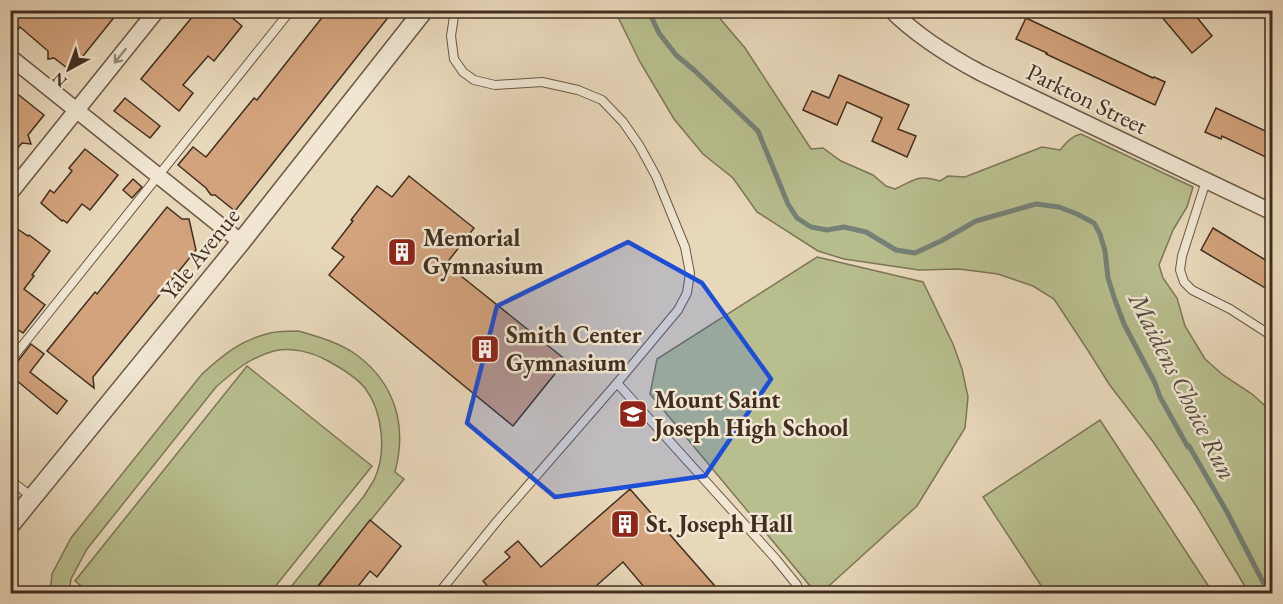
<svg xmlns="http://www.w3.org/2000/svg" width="1283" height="604" font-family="'EB Garamond',serif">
<rect width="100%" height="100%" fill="#e8d8ba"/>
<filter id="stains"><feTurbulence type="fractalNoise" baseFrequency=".00333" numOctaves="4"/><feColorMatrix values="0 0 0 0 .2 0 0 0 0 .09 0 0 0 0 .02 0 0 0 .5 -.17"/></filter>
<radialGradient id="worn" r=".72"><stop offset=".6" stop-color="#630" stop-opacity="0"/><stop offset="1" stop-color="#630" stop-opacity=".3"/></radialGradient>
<g fill="#b8be8e" stroke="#7d7657" stroke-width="1.5">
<path d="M615 11H712L717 15 745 48 811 149 823 148 841 161 873 175 886 186 895 189C915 180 917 174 940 181L948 176 965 177 1042 147 1060 150C1066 143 1071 136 1081 134L1193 187 1187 207 1173 230 1159 265 1163 278 1177 298 1185 326 1205 359 1223 375 1252 394 1272 412V593H1249L1197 507 1154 443 1109 384 1089 352 1054 299 1033 286 998 274 959 269 919 270 844 259 818 251 757 212 733 178 703 154 674 119 640 62Z"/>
<path d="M817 257 923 282 953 344 962 369 968 397 965 428 917 506 820 594 816 593 650 394 657 359Z"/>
<path d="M298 331C319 337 341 343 358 356 396 385 407 427 395 472L404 479 312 593H286L364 496C367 491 371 485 374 480 387 453 383 412 365 388 355 376 341 368 328 361 312 352 292 347 274 351 251 357 234 371 216 387L87 549 71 579 69 593 50 594 52 574 71 538 202 374C224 354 241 340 270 333 279 331 289 331 298 331Z"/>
<path d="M247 366 372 466 270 593H90L75 581Z"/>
<path d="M1100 420 1213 593H1046L983 497Z"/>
</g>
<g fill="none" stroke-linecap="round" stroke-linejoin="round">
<path stroke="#758178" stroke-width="5" d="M648 10 659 33 676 55 694 70 758 131 788 204 797 218 811 227 827 230 844 227 866 232 896 250 915 253 941 241 976 221 1036 204 1059 207 1077 214 1094 223 1100 234 1105 251 1108 278 1115 300 1124 324 1155 383 1160 397 1188 447 1189 446 1227 512 1263 582 1272 594"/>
</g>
<g fill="#d3a37d" stroke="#422e20" stroke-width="1.5">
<path d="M10 10H120L71 71 54 58 48 59V51L20 27 10 39Z"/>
<path d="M198 10H223L242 26 214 61 208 56 183 85 193 93 179 111 141 79Z"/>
<path d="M328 10H394L235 211 215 195H211L208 191 206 188 178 165 193 147 206 157 254 98 257 100Z"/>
<path d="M1156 10H1191L1212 36 1192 53Z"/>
<path d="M1026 18 1153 78 1154 77 1165 82 1155 105 1046 54 1047 53 1016 39Z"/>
<path d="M839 75 909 105 898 129 916 136 907 157 872 141 882 118 847 102 837 125 803 110 812 91 829 98Z"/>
<path d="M10 88 44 115 28 135 31 144 22 143 10 157Z"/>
<path d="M125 98 160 126 150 138 114 111Z"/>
<path d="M1216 108 1272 134V160L1222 136 1221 139 1205 132Z"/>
<path d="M85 149 118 175 90 210 82 204 67 223 63 220 62 221 41 203 50 190 54 193 72 171 69 168Z"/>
<path d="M409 176 474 228 446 264 566 360 513 426 329 275 344 257 332 248 353 221 351 220 377 186 392 197Z"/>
<path d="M133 179 142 187 132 198 123 190Z"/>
<path d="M167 207 182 219H189L196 250 93 377 94 388 47 351 95 292 97 294Z"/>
<path d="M16 228 28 236 29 235 50 251 32 275 34 276 24 289 45 305 23 333 10 324V236Z"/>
<path d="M1213 228 1272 264V292L1201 250Z"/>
<path d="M31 344 44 354 30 372 67 401 57 414 10 375V367L15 365Z"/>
<path d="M630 489 714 585 704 594H650L623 562 587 594H495L483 581 510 557 505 552 518 541 541 567Z"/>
<path d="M370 520 401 546 377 577 370 571 352 594H312Z"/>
</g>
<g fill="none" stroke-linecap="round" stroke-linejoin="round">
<g stroke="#6c5846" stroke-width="10">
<g id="service">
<path d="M1206 181 1182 256 1180 270 1184 282 1192 290 1230 309 1272 336"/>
<path d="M10 361 291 10"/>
<path d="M617 383 775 558 797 585 799 594"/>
<path d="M10 480 32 497"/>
<path d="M438 594 498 520 617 383 678 310 687 293 690 273 685 247 656 176 639 145 623 122 602 100 578 90 542 82 495 85 474 80 463 72 454 59 451 36 455 10"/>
</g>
</g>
<g stroke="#6c5846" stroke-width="18">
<g id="minor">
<path d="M891 10C917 36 949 56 981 73L1272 212"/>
<path d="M10 57 241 242"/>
<path d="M10 193 157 10"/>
</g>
</g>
<g stroke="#6c5846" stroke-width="21">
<path id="tertiary" d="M10 525 241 242 424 10"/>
</g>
<use href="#service" stroke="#f0e6d2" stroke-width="8"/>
<use href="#minor" stroke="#f0e6d2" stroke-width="15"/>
<use href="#tertiary" stroke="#f0e6d2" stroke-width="18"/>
</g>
<defs><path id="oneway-shaft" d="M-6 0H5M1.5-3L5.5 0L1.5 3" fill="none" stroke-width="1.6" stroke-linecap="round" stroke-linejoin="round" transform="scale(1.5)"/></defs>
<use stroke="#998a79" href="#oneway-shaft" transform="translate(120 56) rotate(129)"/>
<path fill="#1d4ed8" fill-opacity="0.2" stroke="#1d4ed8" stroke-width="4.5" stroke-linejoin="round" d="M628 242 702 283 771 379 705 476 555 497 467 423 497 306Z"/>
<defs>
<g id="building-square" transform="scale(1.5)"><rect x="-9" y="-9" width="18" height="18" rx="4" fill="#8f2418" stroke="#f0e6d2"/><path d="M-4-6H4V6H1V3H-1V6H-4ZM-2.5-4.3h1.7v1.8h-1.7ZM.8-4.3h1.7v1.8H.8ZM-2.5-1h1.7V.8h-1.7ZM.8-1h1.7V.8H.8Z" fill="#fff"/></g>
<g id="school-square" transform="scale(1.5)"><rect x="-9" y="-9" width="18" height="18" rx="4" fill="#8f2418" stroke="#f0e6d2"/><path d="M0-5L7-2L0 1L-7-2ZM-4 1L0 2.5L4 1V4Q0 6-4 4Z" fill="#fff"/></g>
</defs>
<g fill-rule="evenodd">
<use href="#building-square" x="402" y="252"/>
<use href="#building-square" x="485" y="349"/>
<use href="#school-square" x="633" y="414"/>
<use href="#building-square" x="625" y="524"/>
</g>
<g text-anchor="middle" stroke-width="5" stroke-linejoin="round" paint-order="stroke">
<g font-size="24" fill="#422e20" stroke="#f0e6d2">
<text transform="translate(1087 99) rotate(26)" y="8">Parkton Street</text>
<text transform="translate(200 254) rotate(-51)" y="8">Yale Avenue</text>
</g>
<g font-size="24" font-weight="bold" fill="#422e20" stroke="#f0e6d2" text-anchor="start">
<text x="423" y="246">Memorial<tspan x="423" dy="28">Gymnasium</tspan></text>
<text x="506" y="343">Smith Center<tspan x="506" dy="28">Gymnasium</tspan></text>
<text x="654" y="408">Mount Saint<tspan x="654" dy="28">Joseph High School</tspan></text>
<text x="646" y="532">St. Joseph Hall</text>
</g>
<g font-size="26" font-style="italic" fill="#534a3d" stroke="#f0e6d2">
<text transform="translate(1183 386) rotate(63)" y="9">Maidens Choice Run</text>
</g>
</g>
<rect width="1283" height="604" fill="none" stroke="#e8d8ba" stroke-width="36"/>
<rect x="12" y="12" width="1259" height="580" fill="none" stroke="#422e20" stroke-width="3"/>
<rect x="18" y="18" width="1247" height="568" fill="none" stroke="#422e20" stroke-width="1.5"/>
<g transform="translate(69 69) rotate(221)" stroke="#f0e6d2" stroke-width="4.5" paint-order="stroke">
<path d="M0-4.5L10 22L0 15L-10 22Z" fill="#422e20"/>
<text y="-9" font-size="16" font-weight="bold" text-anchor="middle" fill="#422e20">N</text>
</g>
<rect width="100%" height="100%" filter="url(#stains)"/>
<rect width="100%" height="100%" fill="url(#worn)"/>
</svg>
